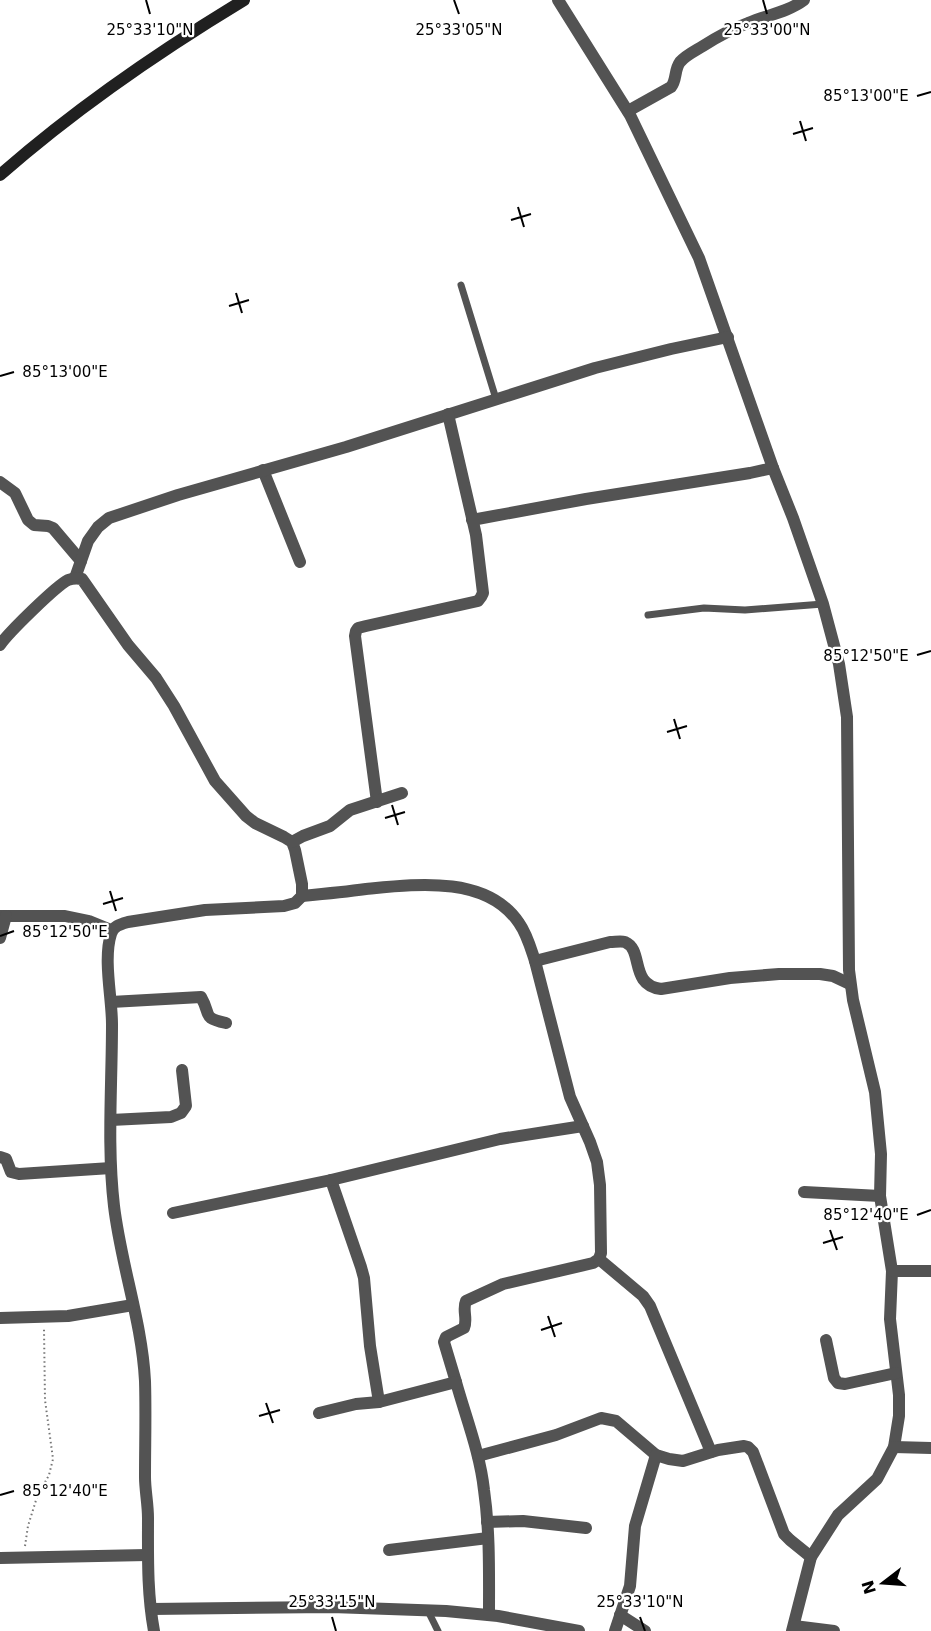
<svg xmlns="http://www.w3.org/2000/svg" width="931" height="1631" font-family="'DejaVu Sans',sans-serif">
<rect width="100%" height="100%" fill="#fff"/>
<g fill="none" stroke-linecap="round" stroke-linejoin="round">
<path stroke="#757575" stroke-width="2" stroke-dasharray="1.5 3" stroke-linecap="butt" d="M25 1546 28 1526 37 1497 49 1475 53 1459 45 1400 44 1329"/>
<g stroke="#535353" stroke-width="7">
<path d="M461 285 496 399"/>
<path d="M648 615 704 608 745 610 823 604"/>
<path d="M428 1611 438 1631"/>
</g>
<g stroke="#535353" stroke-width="12">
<path d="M558 0 630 115 699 258 773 468 793 518 823 604 839 664 847 717 849 970 853 1000 875 1092 881 1154 880 1196 892 1271 890 1319 899 1395V1416L894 1447 877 1479 838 1515 811 1557 792 1631"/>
<path d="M628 111 671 87C677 80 674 70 680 62 686 55 695 51 703 46 717 37 732 29 748 23 767 15 788 12 804 0"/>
<path d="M263 470 300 562"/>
<path d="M0 482 15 493 28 520 34 525 48 526 53 528 81 561"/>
<path d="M472 520 586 499 750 473 773 468"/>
<path d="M75 578 88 541 98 527 109 518 178 495 346 447 595 368 671 349 728 337"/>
<path d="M0 645C8 633 56 586 68 580 73 578 77 578 82 579L128 645 156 678 174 706 215 781 246 816 255 823 284 837 292 842 295 850 302 884V896L295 903 284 906 205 910 128 922C121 924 113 926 111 934 103 959 112 998 112 1024 112 1085 107 1146 114 1206 121 1265 142 1322 145 1381 146 1413 145 1445 145 1477 145 1490 148 1504 148 1518 148 1556 147 1593 154 1631"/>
<path d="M377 802 355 636 356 631 358 628 366 626 478 601 481 597 483 593 476 535 448 414"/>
<path d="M292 842 303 836 330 826 350 810 402 793"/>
<path d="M302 896C323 894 344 892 366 889 416 884 487 875 519 923 527 934 531 949 535 961L570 1097 590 1142 597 1162 600 1185 601 1253 599 1259 593 1263 503 1284 466 1301C462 1310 468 1319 464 1328L446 1337 444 1342 456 1382"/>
<path d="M0 916H65L89 921 111 930"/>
<path d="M0 938 6 916"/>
<path d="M535 961 610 942C615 942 621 941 625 942 644 950 629 985 661 989L730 978 779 974H820L833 976 850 984"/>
<path d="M111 1002 201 997C212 1016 201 1017 226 1023"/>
<path d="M111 1120 171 1117 181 1113 186 1106 182 1070"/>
<path d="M0 1157 6 1159 11 1172 19 1174 111 1168"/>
<path d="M331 1180 361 1267 364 1278 370 1346 379 1402"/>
<path d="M804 1192 880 1196"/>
<path d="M173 1213 331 1180 500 1139 583 1126"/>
<path d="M599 1259 643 1296 650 1306 711 1452"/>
<path d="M892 1271H931"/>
<path d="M0 1318 68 1316 133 1305"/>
<path d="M826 1340 834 1378 838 1383 845 1384 896 1373"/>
<path d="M319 1413 356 1404 379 1402 456 1382C466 1418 480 1453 484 1490 490 1532 489 1574 489 1615"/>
<path d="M894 1447 931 1448"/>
<path d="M478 1456 556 1435 601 1418 616 1421 656 1455 669 1459 683 1461 718 1450 744 1446 748 1447 753 1452 784 1534 790 1540 811 1557"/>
<path d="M487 1522 523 1521 586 1528"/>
<path d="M389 1550 488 1538"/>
<path d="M0 1558 147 1555"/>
<path d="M151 1609 332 1607 446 1611 498 1616 579 1631"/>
<path d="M620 1615 645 1631"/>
<path d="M794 1626 834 1631"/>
<path d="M615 1631 630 1586 635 1526 656 1455"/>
</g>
<path stroke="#202020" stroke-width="12" d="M0 175C75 109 158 52 244 0"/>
</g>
<path fill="none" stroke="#000" stroke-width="2" d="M146 0 150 14M454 0 459 14M763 0 767 14M917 96 931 92M800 121 806 141M793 134 813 128M518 207 524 227M511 220 531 214M236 293 242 313M229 306 249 300M0 376 14 372M917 655 931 651M674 719 680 739M667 732 687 726M392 805 398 825M385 818 405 812M110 891 116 911M103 904 123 898M0 936 14 931M917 1215 931 1210M830 1230 837 1250M823 1243 843 1237M548 1316 555 1337M541 1330 562 1323M266 1403 273 1423M259 1416 280 1410M0 1495 14 1491M332 1617 336 1631M640 1617 645 1631"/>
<g font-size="15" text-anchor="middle" fill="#000" stroke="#fff" stroke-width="4.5" stroke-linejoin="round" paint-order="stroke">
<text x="150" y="35">25°33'10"N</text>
<text x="459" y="35">25°33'05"N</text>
<text x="767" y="35">25°33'00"N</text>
<text x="866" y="101">85°13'00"E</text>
<text x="65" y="377">85°13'00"E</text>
<text x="866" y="661">85°12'50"E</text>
<text x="65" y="937">85°12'50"E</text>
<text x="866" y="1220">85°12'40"E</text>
<text x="65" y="1496">85°12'40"E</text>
<text x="332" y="1607">25°33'15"N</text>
<text x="640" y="1607">25°33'10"N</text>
</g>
<g transform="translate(883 1583) rotate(253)" stroke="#ffffff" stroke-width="4.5" paint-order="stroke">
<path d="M0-4.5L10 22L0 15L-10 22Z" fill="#000000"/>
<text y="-9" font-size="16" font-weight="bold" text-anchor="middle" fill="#000000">N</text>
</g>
</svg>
